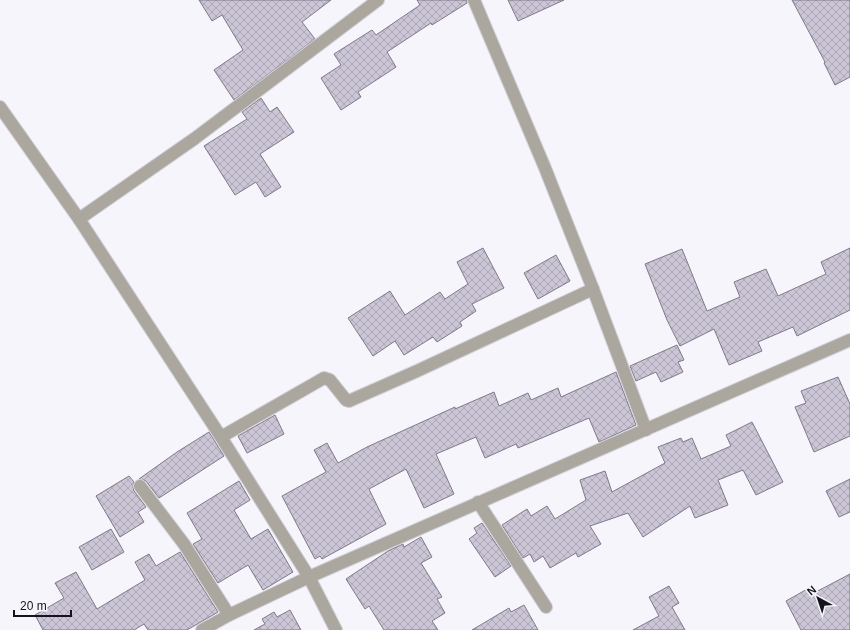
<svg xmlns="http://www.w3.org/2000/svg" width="850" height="630" font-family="Helvetica,sans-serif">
<defs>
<pattern id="building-cross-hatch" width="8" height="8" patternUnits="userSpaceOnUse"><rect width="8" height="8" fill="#cbc5d6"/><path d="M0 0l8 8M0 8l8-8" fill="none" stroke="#ada8b7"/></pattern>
</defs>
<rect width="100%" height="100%" fill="#f6f5fc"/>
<g fill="url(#building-cross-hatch)" stroke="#7f7989">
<path d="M199 0H331L302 22 315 39 234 100 214 70 243 50 222 15 212 21Z"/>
<path d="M417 0H467V3L432 25 431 23 387 52 396 67 358 92 361 97 341 110 321 78 341 65 334 54 372 30 376 35 420 5Z"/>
<path d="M508 0H564L518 21Z"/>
<path d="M792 0H850V77L835 85 824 63 825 62Z"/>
<path d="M261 98 270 112 277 107 294 132 260 154 281 187 265 197 256 182 235 195 204 146 247 119 242 112Z"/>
<path d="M483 248 504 288 472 304 476 311 460 322 462 326 437 342 433 337 404 355 395 341 373 356 348 318 390 291 405 315 440 292 445 299 468 284 457 262Z"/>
<path d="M850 248V310L797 336 793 327 758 342 762 351 729 365 714 329 680 346 667 320 645 264 682 249 707 311 740 297 734 282 766 269 778 296 826 274 821 262Z"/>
<path d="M556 255 570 281 538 299 524 273Z"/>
<path d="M677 345 684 360 678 362 683 372 661 382 656 372 636 381 630 366Z"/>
<path d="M616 372 636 425 599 442 589 418 518 448 516 444 485 458 476 437 436 454 454 494 424 508 406 469 369 489 386 524 322 559 320 556 315 559 282 496 326 472 314 450 327 443 338 463 367 447 455 407V409L494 392 499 406 528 393 531 400 558 388 561 397Z"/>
<path d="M838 377 850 404V436L814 452 795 407 806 403 801 391Z"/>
<path d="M275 415 284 434 247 453 238 436Z"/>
<path d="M752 422 783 482 756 495 743 470 718 480 728 505 695 518 690 506 643 537 628 513 590 526 601 544 578 557 576 553 550 568 543 556 534 562 530 554 523 558 502 525 527 509 531 516 547 506 555 519 586 500 580 480 605 471 612 492 665 463 658 447 681 438 683 442 692 438 701 459 731 446 726 435Z"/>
<path d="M209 432 224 456 159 498 146 481 139 479 177 452Z"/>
<path d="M129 476 134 482 133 487 134 491 146 507 138 512 144 522 120 537 96 496Z"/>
<path d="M850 479V512L839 517 826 491Z"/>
<path d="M239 481 250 500 234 510 251 539 268 529 293 572 263 590 248 565 218 583 193 544 202 539 187 513Z"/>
<path d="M482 523 511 566 495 577 469 539 477 533 474 528Z"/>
<path d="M111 529 124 552 92 570 79 547Z"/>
<path d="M421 537 432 557 421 563 442 597 437 599 445 613 432 621 438 630H384L369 606 365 609 346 579 388 551 403 544 404 547Z"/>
<path d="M180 552 218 612 187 630H148L144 624 134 630H43L35 615 64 598 55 583 76 572 97 609 145 580 135 562 149 554 156 566Z"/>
<path d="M850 574V630H801L786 601 811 587 814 593Z"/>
<path d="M669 586 679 603 672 607 685 630H633L659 616 649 597Z"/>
<path d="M524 605 538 630H472L509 608 511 612Z"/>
<path d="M290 610 301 630H254L265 624 262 619 274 612 277 617Z"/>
</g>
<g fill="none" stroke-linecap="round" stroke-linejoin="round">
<g stroke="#d2d1d8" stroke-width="14">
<g id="minor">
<path d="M474 0 545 168 593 289 646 430"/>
<path d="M0 107 79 219 221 437 309 577 336 630"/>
<path d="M79 219 194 139 378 0"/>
<path d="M221 437 324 378 330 380 346 400 349 401 417 371 593 289"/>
<path d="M140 486 184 544 229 615"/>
<path d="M478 502 546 607"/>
<path d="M202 630 229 615 309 577 850 340"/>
</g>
</g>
<use href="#minor" stroke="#aba79f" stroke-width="12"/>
</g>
<g transform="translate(818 598) rotate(320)" stroke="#f6f5fc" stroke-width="3" paint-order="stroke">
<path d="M0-3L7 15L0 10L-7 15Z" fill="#15141a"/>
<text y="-6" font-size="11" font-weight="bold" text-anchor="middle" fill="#15141a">N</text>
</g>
<path d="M14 610v6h57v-6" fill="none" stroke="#15141a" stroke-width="2"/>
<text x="20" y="610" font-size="12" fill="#15141a" stroke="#f6f5fc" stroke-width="3" paint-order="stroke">20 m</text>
</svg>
